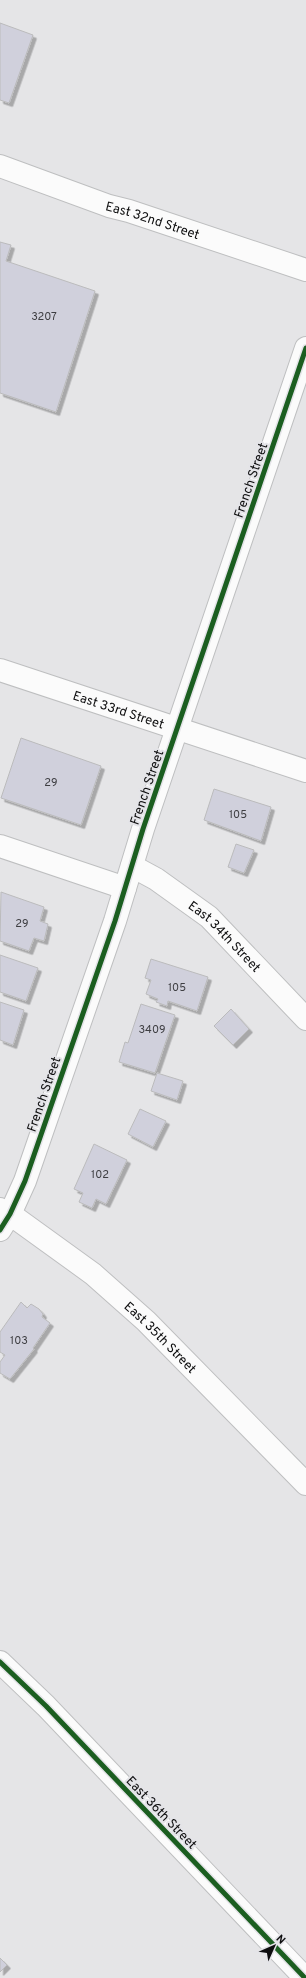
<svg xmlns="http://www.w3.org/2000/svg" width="306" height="1978" font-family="Overpass,sans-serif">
<defs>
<filter id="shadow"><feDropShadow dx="3.5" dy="3.5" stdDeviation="0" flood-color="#0004"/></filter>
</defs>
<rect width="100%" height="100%" fill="#e5e5e7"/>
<g fill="#d0d0dc" stroke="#bbbbbc" filter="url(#shadow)">
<path d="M0 23 33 35 9 103 0 100Z"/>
<path d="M0 242 11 245 6 261 95 291 56 412 0 393Z"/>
<path d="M21 738 101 766 81 825 1 798Z"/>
<path d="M214 789 271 807 261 841 204 820Z"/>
<path d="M236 844 254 850 244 873 228 867Z"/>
<path d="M1 892 44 907 40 921 48 924 44 941 34 938 29 951 0 941Z"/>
<path d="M0 955 38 968 26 1001 0 992Z"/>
<path d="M151 959 208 977 197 1011 168 1001 167 1006 156 1002 158 999 146 994 151 980 145 978Z"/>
<path d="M0 1002 24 1010 13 1045 0 1040Z"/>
<path d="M141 1004 175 1015 155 1073 119 1062 125 1042 128 1043Z"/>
<path d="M231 1009 249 1029 233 1045 214 1026Z"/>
<path d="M157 1073 183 1081 177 1100 151 1091Z"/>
<path d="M140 1109 166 1121 153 1147 128 1134Z"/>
<path d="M94 1144 127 1160 106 1204 96 1199 92 1208 79 1202 83 1193 74 1189Z"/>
<path d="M21 1302 27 1308 31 1304 39 1309 43 1314 42 1317 50 1323 33 1348 34 1349 10 1379 0 1373V1362L5 1355 0 1352V1332Z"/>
<path d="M0 1958 7 1965 0 1972Z"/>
</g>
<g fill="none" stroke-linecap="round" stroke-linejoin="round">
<g stroke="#bebfc0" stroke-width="24">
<g id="minor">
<path id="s1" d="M0 166 109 206 129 211 306 270"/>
<path id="s2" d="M0 670 306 771"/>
<path d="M0 846 125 888"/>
<path id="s3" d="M132 866 156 879 209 917 306 1019"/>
<path id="s4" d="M0 1209 10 1214 93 1274 146 1321 306 1484"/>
<path d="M0 1230 10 1214 25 1181 115 921 143 829 306 348"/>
<path d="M0 1662 46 1706 305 1978"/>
</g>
</g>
<use href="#minor" stroke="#fbfbfb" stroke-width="22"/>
<g stroke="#e4e4e8" stroke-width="8">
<g id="cycleway">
<path d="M0 1230 10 1214 25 1181 115 921 143 829 306 348"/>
<path d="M0 1662 46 1706 305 1978"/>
</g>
</g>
<use href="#cycleway" stroke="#1b5e20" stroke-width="5"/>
</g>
<g text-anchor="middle" stroke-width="4" stroke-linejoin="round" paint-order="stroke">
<g font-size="11" fill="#3e3e42">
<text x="44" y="320">3207</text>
<text x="51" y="786">29</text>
<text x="238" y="818">105</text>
<text x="22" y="927">29</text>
<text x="177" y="991">105</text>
<text x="152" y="1033">3409</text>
<text x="100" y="1178">102</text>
<text x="19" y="1344">103</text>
</g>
<g font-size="13" fill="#0e0e0f" stroke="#e4e4e8">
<text dy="5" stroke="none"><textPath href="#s1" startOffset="162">East 32nd Street</textPath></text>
<text transform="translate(250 480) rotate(-71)" y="5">French Street</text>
<text dy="5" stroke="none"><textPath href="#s2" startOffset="125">East 33rd Street</textPath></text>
<text transform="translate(146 787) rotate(-71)" y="5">French Street</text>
<text dy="5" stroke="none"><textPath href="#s3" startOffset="117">East 34th Street</textPath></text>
<text transform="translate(43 1094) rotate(-71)" y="5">French Street</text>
<text dy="5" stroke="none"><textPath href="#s4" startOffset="206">East 35th Street</textPath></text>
<text transform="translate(162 1812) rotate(46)" y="5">East 36th Street</text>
</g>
</g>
<g transform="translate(274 1946) rotate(45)" stroke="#e4e4e8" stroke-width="3" paint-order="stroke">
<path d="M0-3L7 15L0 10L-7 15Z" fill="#0e0e0f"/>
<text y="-6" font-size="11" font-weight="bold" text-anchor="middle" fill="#0e0e0f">N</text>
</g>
</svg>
